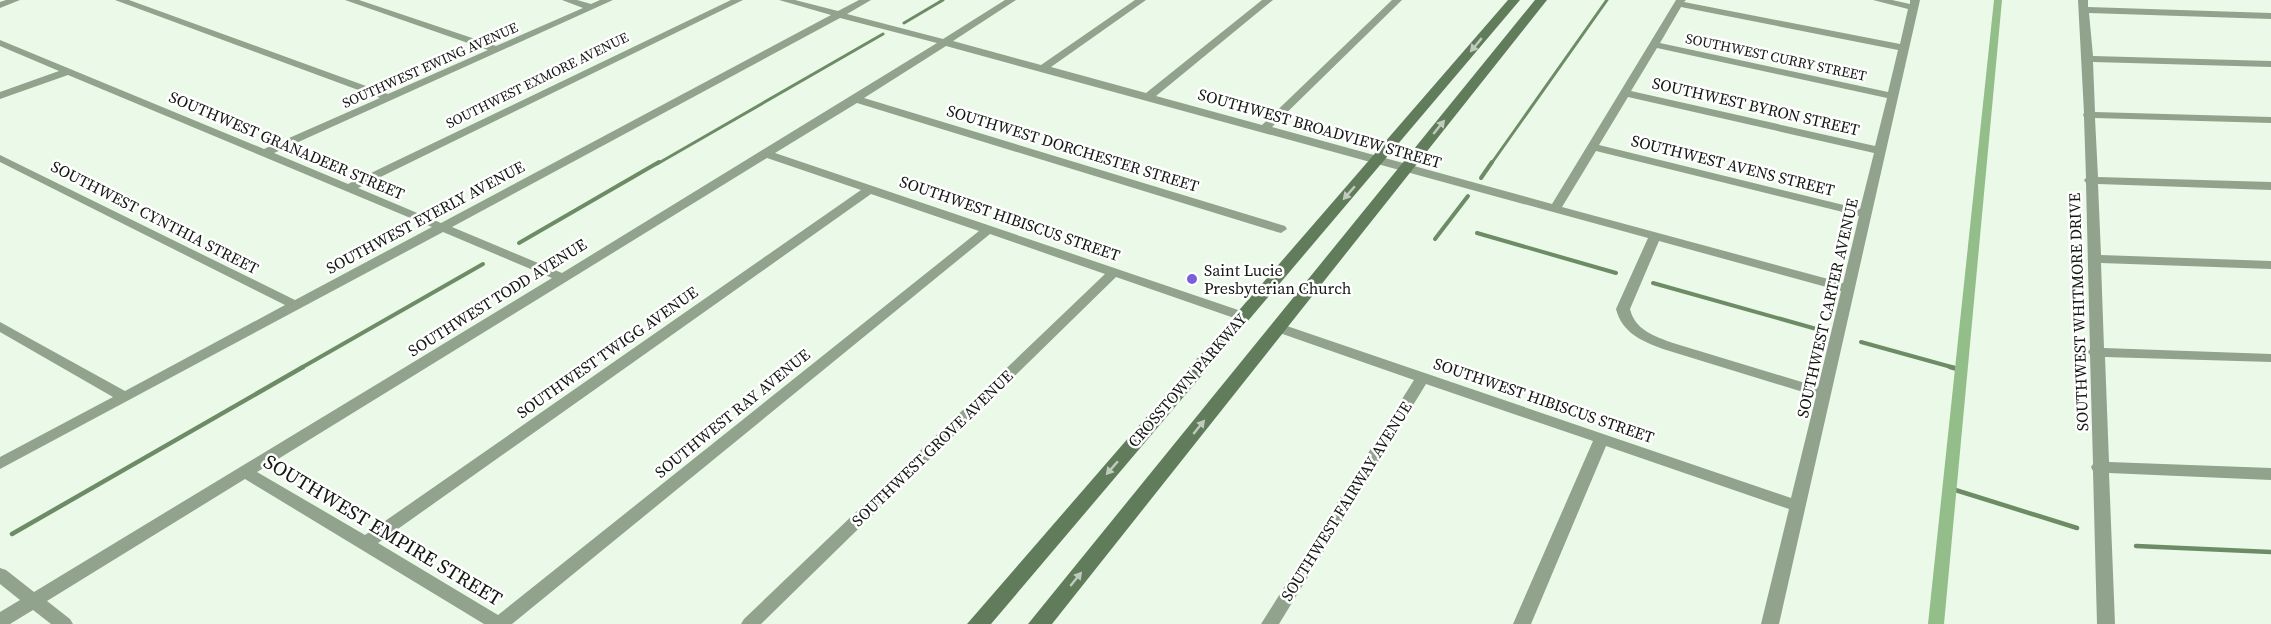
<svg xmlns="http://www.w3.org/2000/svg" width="2271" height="624" font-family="'Source Serif 4',serif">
<rect width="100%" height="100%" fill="#ebf9e8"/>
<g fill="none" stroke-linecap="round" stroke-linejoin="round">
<g stroke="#6d8c65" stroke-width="3">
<path d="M904 23 943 0"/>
<path d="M657 164 883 34"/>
<path d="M1491 164 1607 0"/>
</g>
<g stroke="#6d8c65" stroke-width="4">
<path d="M1481 178 1492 162"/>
<path d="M1477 233 1616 273"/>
<path d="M1435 239 1468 196"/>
<path d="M519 243 659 162"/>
<path d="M1653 283 1820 330"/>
<path d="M1861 342 1955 368"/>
<path d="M301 368 483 264"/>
</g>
<g stroke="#6d8c65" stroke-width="4.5">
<path d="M1950 367 1961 370"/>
<path d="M1949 488 2077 528"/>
<path d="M12 534 303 367"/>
<path d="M2136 546 2271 552"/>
</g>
<path fill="#93be89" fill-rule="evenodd" d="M1994 0H2002L1944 624H1928Z"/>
<g fill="#91a38c" fill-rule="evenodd">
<path d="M6 0H20L0 8V2Z"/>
<path d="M115 0H129L388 94 488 50 345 0H359L496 46 583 8 562 0H577L591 4 600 0H613L274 153 348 184 731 0H743L358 188 441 223 831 15 779 0H795L838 11 859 0H871L847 14 943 39 1005 0H1016L953 41 1041 65 1135 0H1146L1051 67 1146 93 1262 0H1273L1156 96 1262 125 1392 0H1402L1272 127 1552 204 1676 0H1686L1684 2 1900 44 1908 9 1873 0H1892L1910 4V0H1920L1779 624H1761L1789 509 1606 446 1531 624H1513L1593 441 1426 384 1279 624H1261L1414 380 1274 331 1272 328 1274 325H1284L1791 498 1816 396 1663 349C1642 341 1622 333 1616 309L1648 238 946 46 864 98 1285 226 1287 229 1281 233 1277 232 857 103 775 153 1247 313 1249 316 1247 319H1237L1116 277 761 624H741L744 619 1105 274 990 234 512 624H484L245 479 47 601 70 619 73 624H51L33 610 10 624H0V612L20 600 0 584V568L6 570 34 592 552 278 443 232 0 469V457L113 397 0 332V322L125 391 285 305 0 162V155L295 300 432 227 68 75 0 99V92L59 71 0 46V40L264 149 380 98ZM1681 7 1898 50 1888 92 1660 43ZM840 18 937 43 562 273 452 227ZM1657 48 1887 98 1875 146 1631 91ZM1628 97 1874 153 1860 209 1599 145ZM1596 151 1859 216 1843 283 1562 207ZM767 158 861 190 365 535 257 472ZM871 194 979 231 498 615 378 543ZM1659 241 1841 291 1818 387 1673 343C1654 336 1635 330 1630 309Z"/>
<path d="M2078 0H2088V7L2271 13V19L2089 13 2093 56 2271 61V67L2093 62 2095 112 2271 117V123L2095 118 2098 177 2271 182V190L2098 184 2101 255 2271 261V269L2101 263 2104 348 2271 354V362L2105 357 2109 462 2271 468V480L2109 473 2115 624H2097L2093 471 2091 467 2093 464 2090 355 2088 352 2090 349 2086 183 2084 180 2086 178 2084 117 2083 115 2084 113Z"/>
</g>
<g fill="#617c5b" fill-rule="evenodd">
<path d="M1508 0H1520L991 624H967Z"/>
<path d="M1535 0H1547L1052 624H1028Z"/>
</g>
</g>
<defs><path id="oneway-solid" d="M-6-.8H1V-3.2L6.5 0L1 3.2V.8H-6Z" transform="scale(1.5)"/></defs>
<g fill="#c0cbbd">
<use href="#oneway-solid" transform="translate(1476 45) rotate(130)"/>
<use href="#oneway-solid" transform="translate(1439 127) rotate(-51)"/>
<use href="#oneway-solid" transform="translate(1349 193) rotate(131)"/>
<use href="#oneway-solid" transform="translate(1199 427) rotate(-51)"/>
<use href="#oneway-solid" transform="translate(1112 468) rotate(131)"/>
<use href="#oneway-solid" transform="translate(1076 579) rotate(-51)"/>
</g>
<circle fill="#7a5fda" stroke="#fff" stroke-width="2" cx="1192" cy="279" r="6"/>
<g text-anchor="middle" stroke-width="5" stroke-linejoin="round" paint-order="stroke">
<g font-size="14" fill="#131812" stroke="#fff">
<text transform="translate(1776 57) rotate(12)" y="5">SOUTHWEST CURRY STREET</text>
<text transform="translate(430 65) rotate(-24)" y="5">SOUTHWEST EWING AVENUE</text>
<text transform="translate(537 80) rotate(-26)" y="5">SOUTHWEST EXMORE AVENUE</text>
</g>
<g font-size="16" fill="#131812" stroke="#fff">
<text transform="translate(1756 106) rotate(13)" y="6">SOUTHWEST BYRON STREET</text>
<text transform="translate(1320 128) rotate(16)" y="6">SOUTHWEST BROADVIEW STREET</text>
<text transform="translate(287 145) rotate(23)" y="6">SOUTHWEST GRANADEER STREET</text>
<text transform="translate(1073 148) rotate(17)" y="6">SOUTHWEST DORCHESTER STREET</text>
<text transform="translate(1733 165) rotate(14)" y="6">SOUTHWEST AVENS STREET</text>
<text transform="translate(155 217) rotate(27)" y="6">SOUTHWEST CYNTHIA STREET</text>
<text transform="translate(425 217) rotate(-28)" y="6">SOUTHWEST EYERLY AVENUE</text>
<text transform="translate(1010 218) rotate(19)" y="6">SOUTHWEST HIBISCUS STREET</text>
<text transform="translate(497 297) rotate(-32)" y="6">SOUTHWEST TODD AVENUE</text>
<text transform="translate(1827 308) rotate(-77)" y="6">SOUTHWEST CARTER AVENUE</text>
<text transform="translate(2078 312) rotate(-92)" y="6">SOUTHWEST WHITMORE DRIVE</text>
<text transform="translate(607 352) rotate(-35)" y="6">SOUTHWEST TWIGG AVENUE</text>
<text transform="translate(1187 380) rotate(-49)" y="6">CROSSTOWN PARKWAY</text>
<text transform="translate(1544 400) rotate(19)" y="6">SOUTHWEST HIBISCUS STREET</text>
<text transform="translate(732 413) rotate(-39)" y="6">SOUTHWEST RAY AVENUE</text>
<text transform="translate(932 448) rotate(-44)" y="6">SOUTHWEST GROVE AVENUE</text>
<text transform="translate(1346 501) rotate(-58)" y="6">SOUTHWEST FAIRWAY AVENUE</text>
</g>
<g font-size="16" fill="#131812" stroke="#fff" text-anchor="start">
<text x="1204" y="276">Saint Lucie<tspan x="1204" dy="18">Presbyterian Church</tspan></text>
</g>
<g font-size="20" fill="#131812" stroke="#fff">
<text transform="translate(383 530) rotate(31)" y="7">SOUTHWEST EMPIRE STREET</text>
</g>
</g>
</svg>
